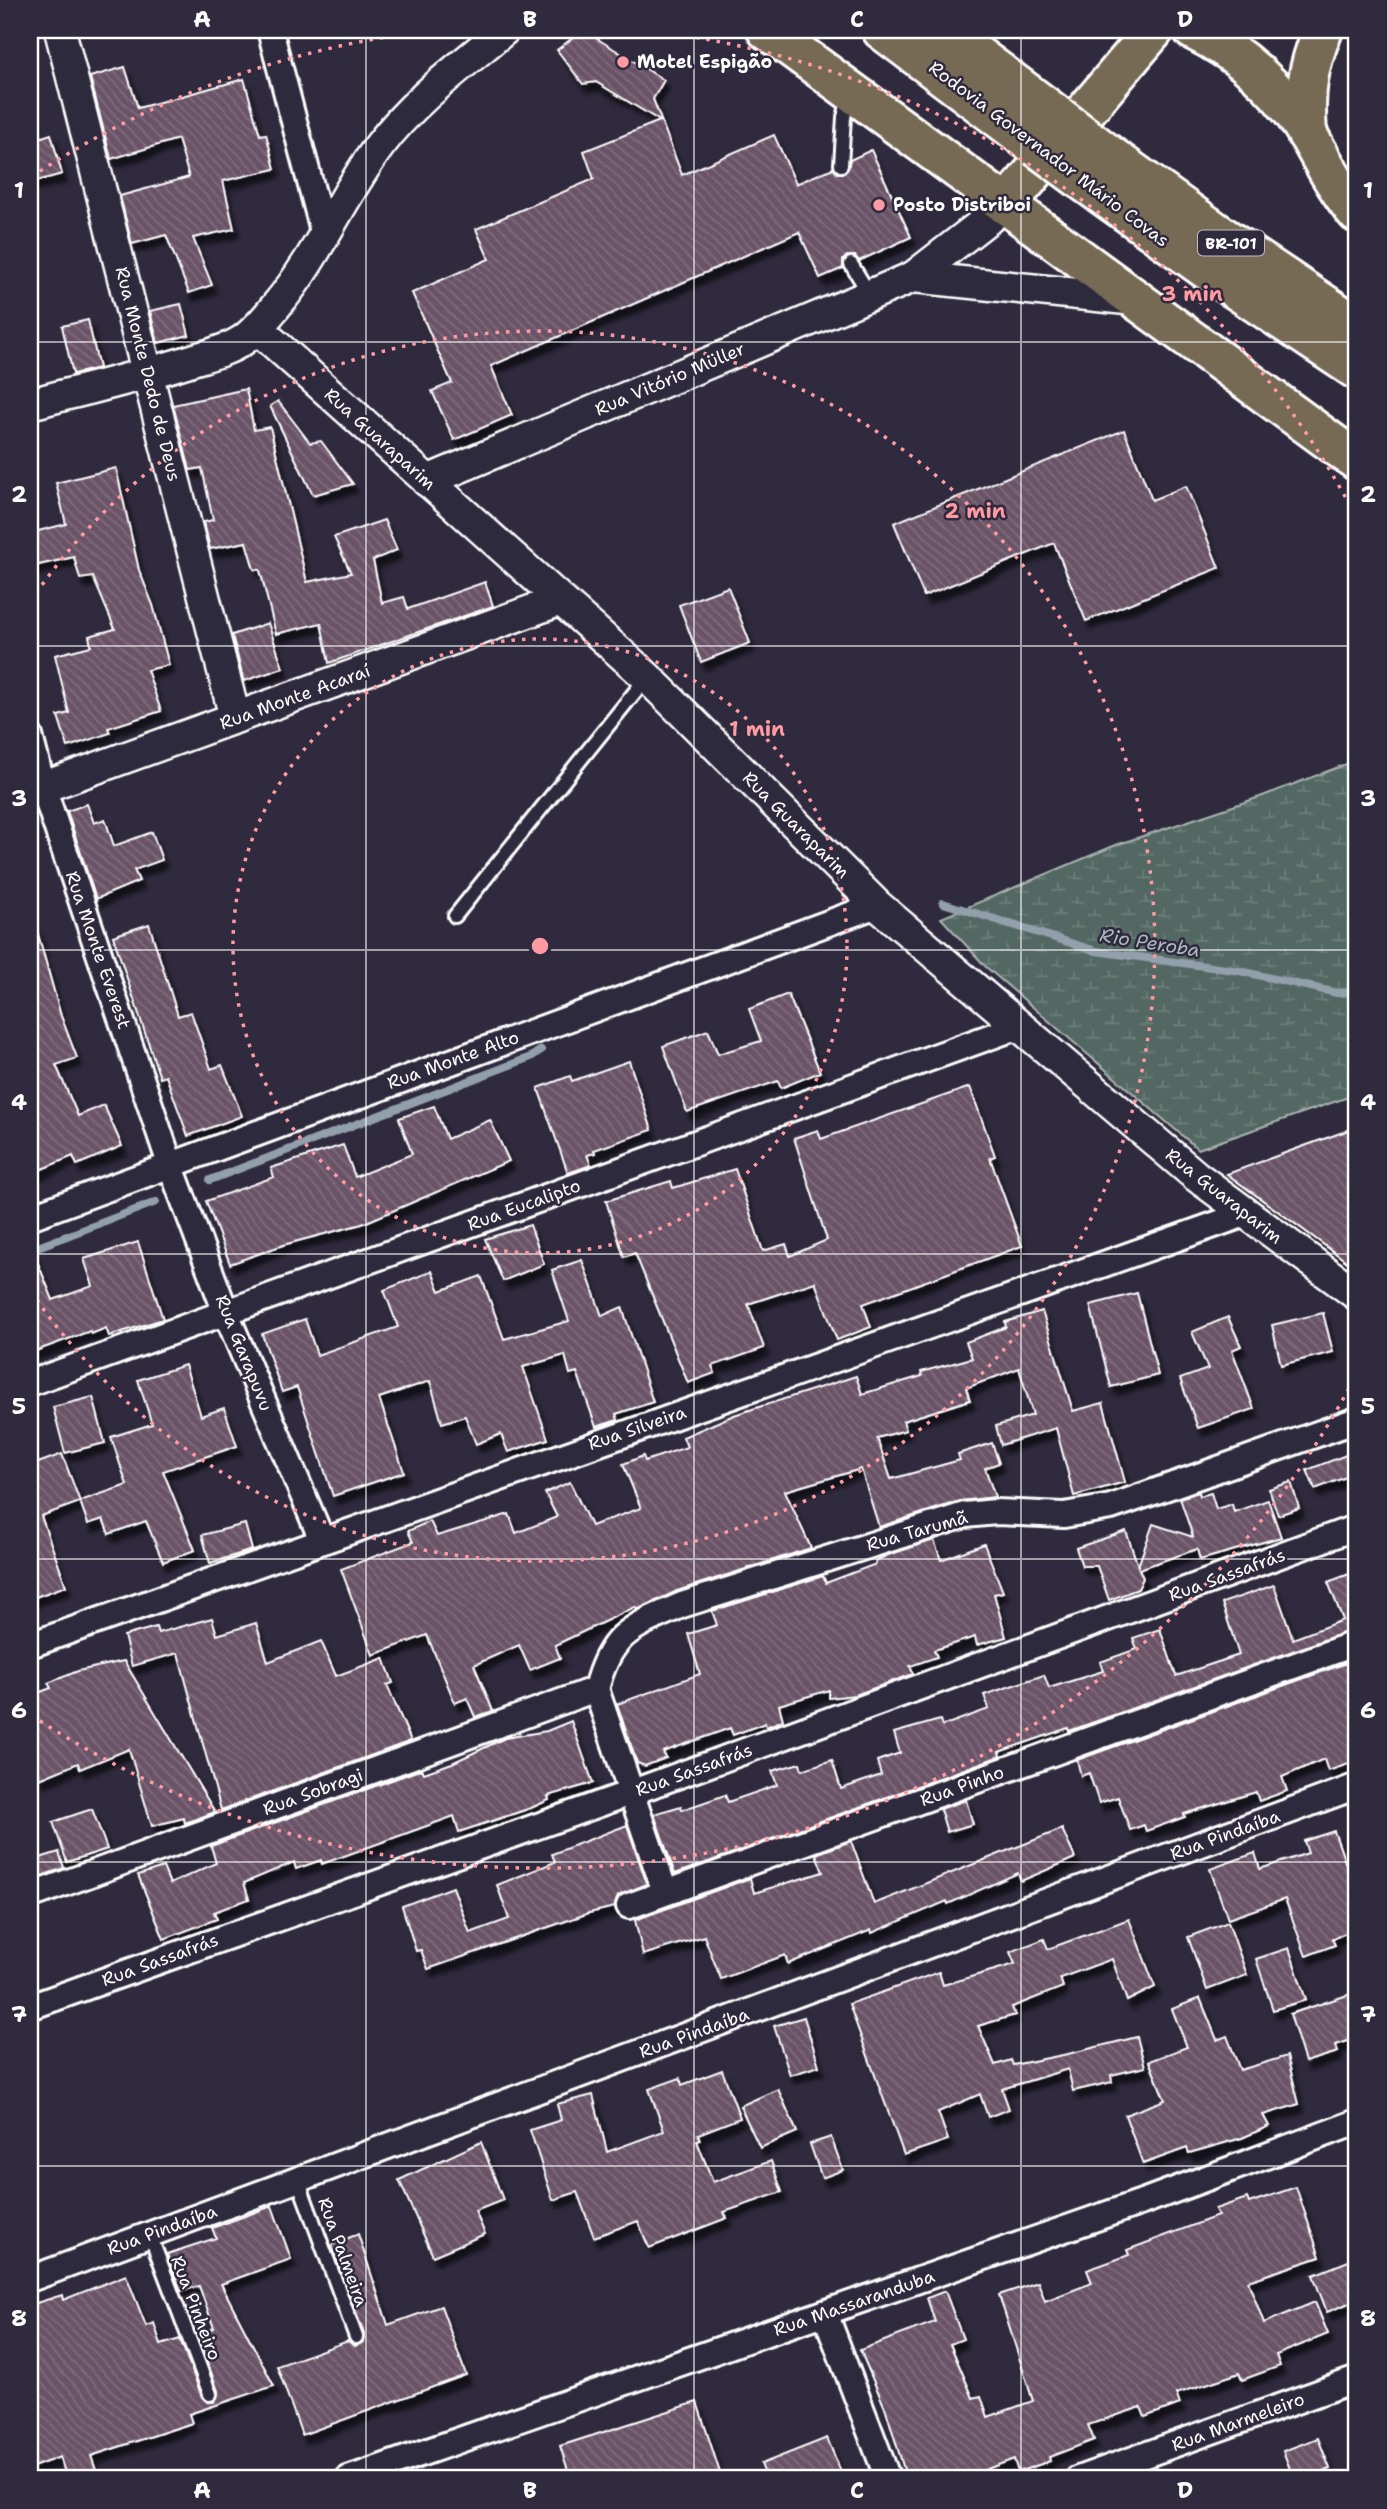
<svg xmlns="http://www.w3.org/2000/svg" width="1387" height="2509" font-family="'Shantell Sans',sans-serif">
<defs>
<pattern id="wetland-marsh" width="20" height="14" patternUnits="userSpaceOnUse" patternTransform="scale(1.75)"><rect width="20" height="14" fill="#536862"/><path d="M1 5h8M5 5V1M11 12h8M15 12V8" fill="none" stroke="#6d7f7a"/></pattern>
<pattern id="building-back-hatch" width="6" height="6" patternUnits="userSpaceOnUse" patternTransform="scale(1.75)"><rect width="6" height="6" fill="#6a5366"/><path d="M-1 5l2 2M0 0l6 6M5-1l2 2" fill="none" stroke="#806d7d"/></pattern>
<filter id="shadow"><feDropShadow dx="4.5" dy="8" stdDeviation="2" flood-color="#0009"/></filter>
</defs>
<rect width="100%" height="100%" fill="#2f2a3d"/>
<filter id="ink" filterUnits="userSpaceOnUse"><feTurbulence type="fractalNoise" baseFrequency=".0143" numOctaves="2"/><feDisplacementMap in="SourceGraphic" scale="14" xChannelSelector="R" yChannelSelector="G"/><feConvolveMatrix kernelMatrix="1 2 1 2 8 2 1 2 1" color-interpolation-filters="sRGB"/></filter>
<g filter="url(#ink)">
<path fill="url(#wetland-marsh)" stroke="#a9b4b0" stroke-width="2" d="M1357 760V1094L1198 1149 986 967 941 918 1116 845 1260 797Z"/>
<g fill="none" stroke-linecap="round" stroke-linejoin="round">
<g stroke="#92a0ac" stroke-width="8">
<path d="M943 903 1096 951 1240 971 1337 993 1357 992"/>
<path d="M210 1180 531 1057 541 1050"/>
<path d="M30 1250 156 1202"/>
</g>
</g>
<g fill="url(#building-back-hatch)" stroke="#fff" stroke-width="2" filter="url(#shadow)">
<path d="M583 30 664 80 653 99 682 175 774 135 796 184 833 168 837 173H844L850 160 871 150 911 237 859 261 855 256H847L843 260V268L820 278 799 232 491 366 512 415 454 440 432 391 452 383 412 293 489 259 476 229 594 179 584 151 660 121 596 82 583 84 557 50Z"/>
<path d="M125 67 138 108 244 79 260 135 266 134 275 169 223 181 234 229 193 238 212 285 189 293 166 235 132 244 120 196 189 177 178 139 111 159 90 77Z"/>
<path d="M51 134 62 174 30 183V141Z"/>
<path d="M181 304 189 335 158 343 150 311Z"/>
<path d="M88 320 99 368 73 374 62 326Z"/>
<path d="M246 389 254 430 270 427 307 582 351 573 334 537 384 520 397 550 373 560 382 603 404 597 408 609 485 582 493 606 329 663 321 623 276 634 260 570 254 569 246 542 210 549 204 522 213 520 202 468 190 470 173 405Z"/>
<path d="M278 401 310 443 321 441 353 484 313 495 270 406Z"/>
<path d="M1124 430 1152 500 1186 486 1219 568 1086 621 1054 543 924 596 894 523Z"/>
<path d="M116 468 139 570 153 605 169 665 147 670 161 711 108 728 110 733 68 747 58 716 69 713 55 655 91 646 89 636 115 629 93 577 80 579 74 557 30 567V533L66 524 56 483Z"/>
<path d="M728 587 750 643 701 662 679 605Z"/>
<path d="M268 623 283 668 244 681 232 635Z"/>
<path d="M87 804 94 823 105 819 114 846 152 832 162 860 134 870 139 881 96 899 67 811Z"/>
<path d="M149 924 178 1016 191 1012 211 1069 222 1065 242 1116 188 1136 166 1076 160 1078 113 936Z"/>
<path d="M36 927 61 1016 77 1058 56 1065 78 1116 104 1105 122 1146 77 1165 73 1156 30 1174V928Z"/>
<path d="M788 994 820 1072 781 1088 778 1081 687 1112 663 1046 708 1030 718 1054 761 1041 749 1009Z"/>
<path d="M629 1061 652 1130 594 1150 595 1153 587 1155 591 1165 568 1173 538 1088 570 1076 572 1081Z"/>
<path d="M970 1087 995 1156 990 1158 1022 1246 863 1304 871 1327 837 1340 815 1282 748 1304 764 1348 712 1366 715 1373 688 1383 635 1253 624 1257 606 1201 671 1181 673 1188 735 1169 763 1251 786 1244 790 1256 827 1240 794 1138 818 1130 821 1139Z"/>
<path d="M434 1106 447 1139 490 1120 509 1161 362 1224 283 1245 230 1264 206 1201 274 1177 271 1168 343 1145 355 1177 412 1154 399 1118Z"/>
<path d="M1357 1127V1269L1227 1174Z"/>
<path d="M530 1225 544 1264 503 1281 485 1239Z"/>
<path d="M138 1242 163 1319 109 1336 106 1328 91 1334 90 1331 30 1353V1244L53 1300 93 1286 84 1259Z"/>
<path d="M582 1260 602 1316 622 1307 653 1402 616 1414 618 1420 596 1427 577 1372 570 1374 565 1355 523 1367 548 1439 508 1452 501 1434 476 1444 465 1416 442 1423 430 1381 379 1398 404 1472 333 1496 297 1387 282 1392 262 1334 305 1319 317 1355 398 1327 384 1290 432 1271 440 1291 481 1276 504 1339 569 1321 552 1270Z"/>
<path d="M1137 1293 1158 1375 1111 1387 1090 1305Z"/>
<path d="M1042 1311 1073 1411 1103 1403 1125 1482 1074 1496 1056 1428 1001 1445 996 1426 1033 1415 1019 1368 966 1388 970 1400 903 1421 906 1430 877 1438 891 1479 960 1460 958 1454 992 1443 999 1463 985 1468 995 1497 960 1501 879 1527 861 1469 785 1491 811 1548 677 1591 637 1610 635 1607 555 1645 560 1658 530 1670 519 1645 474 1665 493 1711 475 1717 467 1698 455 1703 427 1635 373 1655 341 1569 413 1542 408 1531 430 1521 437 1536 509 1514 516 1533 557 1517 545 1493 570 1482 591 1526 641 1508 623 1464 643 1456 645 1461 687 1447 683 1437 734 1415 856 1376 862 1394 922 1376 921 1372 972 1358 966 1342 1006 1327 1005 1322Z"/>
<path d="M1323 1313 1333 1352 1281 1365 1272 1325Z"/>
<path d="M1228 1317 1241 1346 1232 1350 1254 1409 1198 1428 1180 1379 1208 1369 1192 1332Z"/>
<path d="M185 1365 201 1416 224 1408 237 1446 163 1471 195 1550 163 1562 146 1521 109 1534 103 1519 88 1524 80 1501 127 1485 111 1437 152 1424 138 1380Z"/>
<path d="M93 1397 105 1443 65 1453 53 1407Z"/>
<path d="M62 1454 80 1502 41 1516 66 1586 30 1599V1466Z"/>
<path d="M1346 1455 1354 1474 1315 1489 1307 1470Z"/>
<path d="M1291 1482 1299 1508 1278 1515 1269 1489Z"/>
<path d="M1199 1492 1200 1496 1211 1493 1216 1509 1232 1504 1234 1512 1268 1500 1281 1537 1200 1560 1197 1549 1139 1569 1143 1578 1138 1589 1109 1600 1097 1566H1082L1076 1548 1126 1531 1138 1566 1153 1524 1193 1537 1180 1498Z"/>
<path d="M245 1524 252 1550 210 1563 202 1535Z"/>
<path d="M934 1540 941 1560 984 1544 1003 1592 994 1594 1006 1637 977 1645 975 1637 934 1650 937 1657 910 1666 913 1674 855 1695 829 1698V1690L779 1705 783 1720 766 1727 765 1723 733 1735 730 1728 663 1752 666 1758 645 1766 637 1763 617 1704 700 1674 688 1634 717 1625 712 1611 823 1576 826 1583 876 1564 875 1561 888 1555Z"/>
<path d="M1357 1571V1628L1069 1731 1068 1728 999 1752 1000 1756 675 1874 654 1814 681 1806 682 1810 725 1795 728 1802 777 1785 772 1771 800 1763 802 1770 832 1760 841 1789 881 1775 877 1761 900 1753 894 1733 940 1720 942 1726 989 1709 984 1695 1044 1675 1049 1688 1103 1671 1100 1662 1137 1649 1133 1638 1160 1629 1176 1676 1239 1655 1222 1603 1274 1585 1293 1639 1343 1620 1328 1582Z"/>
<path d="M212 1618 217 1635 256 1623 268 1662 321 1641 336 1676 384 1658 393 1683 387 1685 411 1741 221 1810 178 1653 132 1666 124 1636 156 1627 158 1633Z"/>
<path d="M1355 1660 1357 1761 1328 1771 1324 1759 1282 1777 1287 1791 1259 1801 1256 1792 1184 1814 1185 1817 1146 1831 1144 1825 1130 1830 1118 1797 1099 1803 1089 1773 1081 1776 1077 1760Z"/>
<path d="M124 1661 201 1789 215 1812 185 1823 184 1818 152 1826 129 1749 80 1769 78 1763 40 1779 30 1755V1696L51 1688 48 1683 78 1671Z"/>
<path d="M571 1721 593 1783 548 1796 549 1800 531 1808 459 1832 454 1816 322 1864 321 1860 296 1869 294 1862 244 1883 249 1899 214 1912 217 1919 164 1939 138 1875 163 1867 170 1884 216 1863 211 1846 422 1769 424 1773 452 1763 505 1738 547 1731Z"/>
<path d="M966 1800 973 1824 947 1832 940 1809Z"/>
<path d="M92 1809 107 1849 67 1862 53 1822Z"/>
<path d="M627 1825 647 1884 618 1896 615 1907 589 1913 428 1969 421 1950 416 1951 402 1906 453 1887 470 1933 509 1919 497 1885 555 1862 552 1854Z"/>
<path d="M1062 1829 1075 1858 1021 1881 1018 1873 948 1904 947 1901 872 1933 871 1930 788 1964 785 1955 721 1979 704 1936 643 1955 635 1920 750 1878 754 1893 823 1872 816 1854 851 1841 874 1904Z"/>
<path d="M1334 1831 1349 1873 1357 1870V1928L1332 1939 1335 1945 1306 1956 1285 1899 1228 1919 1210 1869 1255 1853 1260 1869 1308 1853 1304 1841Z"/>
<path d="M59 1852 64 1868 30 1880V1861Z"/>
<path d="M1129 1919 1155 1987 1127 2001 1112 1959 1060 1978 1063 1987 1012 2007 1015 2015 978 2026 995 2065 1011 2060 1013 2065 1068 2054 1137 2037 1145 2067 1111 2075 1112 2082 1073 2091 1068 2069 1002 2089 1009 2109 988 2117 980 2094 938 2112 948 2140 904 2155 849 2004 939 1972 943 1985 1015 1964 1010 1952 1044 1939 1048 1949Z"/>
<path d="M1228 1922 1247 1975 1207 1990 1188 1937Z"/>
<path d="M1289 1948 1306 2000 1273 2010 1256 1959Z"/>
<path d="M1357 1992V2038L1336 2045 1338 2052 1305 2062 1290 2014Z"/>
<path d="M1200 1998 1217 2040 1227 2036 1240 2070 1287 2056 1299 2104 1263 2115 1269 2126 1242 2138 1189 2153 1187 2148 1143 2164 1125 2115 1165 2100 1149 2061 1187 2047 1172 2009Z"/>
<path d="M804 2017 819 2066 790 2075 774 2026Z"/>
<path d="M722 2070 740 2118 698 2134 700 2140 697 2141 713 2182 771 2161 782 2192 724 2212 727 2218 649 2248 638 2221 594 2237 577 2192 553 2200 530 2130 561 2120 557 2104 593 2095 607 2152 664 2131 649 2089 680 2078 682 2085Z"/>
<path d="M778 2089 797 2132 760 2148 740 2106Z"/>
<path d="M831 2137 843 2170 822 2178 810 2144Z"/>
<path d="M481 2142 503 2200 475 2211 485 2234 433 2256 399 2180Z"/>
<path d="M1296 2187 1320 2257 1248 2281 1264 2323 1315 2302 1328 2334 1276 2355 1280 2366 1242 2380 1239 2373 1176 2394 1180 2404 1145 2417 1141 2407 1088 2425 1094 2440 1049 2457 1050 2461 1018 2472 1014 2459 960 2479H907L886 2410 860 2350 935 2322 927 2298 945 2291 963 2339 950 2344 973 2398 981 2396 988 2417 1033 2401 999 2295 1038 2282 1045 2301 1092 2283 1087 2270 1129 2255 1127 2250 1218 2216 1215 2209 1247 2198 1249 2203Z"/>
<path d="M272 2206 291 2259 221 2284 274 2386 189 2414 192 2423 91 2456 99 2479H67L60 2457 30 2468V2305L62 2295 63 2300 126 2275 146 2326 154 2323 161 2345 180 2339 202 2397 208 2402H214L218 2391 197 2334 214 2328 199 2286 181 2291 167 2254 216 2238 212 2228Z"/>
<path d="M358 2234 388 2325 441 2306 466 2375 302 2435 277 2366 348 2341 355 2346 363 2342 364 2334 331 2245Z"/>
<path d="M1351 2260 1357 2276V2300L1327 2312 1313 2275Z"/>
<path d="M697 2402 722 2479H571L560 2446Z"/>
<path d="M827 2438 844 2479H767L761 2464Z"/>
<path d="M1318 2438 1330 2469 1304 2479H1294L1283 2451Z"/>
</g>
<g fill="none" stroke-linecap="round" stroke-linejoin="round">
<g stroke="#fff" stroke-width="18">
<g id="service">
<path d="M841 165 844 117 850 95"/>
<path d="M851 264 870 295"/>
<path d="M455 916 647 677"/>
<path d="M298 2180 356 2337"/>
<path d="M150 2235 210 2394"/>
</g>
</g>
<g stroke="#fff" stroke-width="30">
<g id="minor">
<path d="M270 30 325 239"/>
<path d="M30 736 43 787 170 1164 226 1313 322 1540"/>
<path d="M30 1217 877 905"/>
<path d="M30 1383 1017 1027"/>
<path d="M30 1645 1245 1214"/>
<path d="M596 1689C610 1633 632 1627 682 1605L965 1515 996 1512 1064 1515 1111 1507 1357 1420"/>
<path d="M596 1689 665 1892"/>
<path d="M30 1896 596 1689"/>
<path d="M629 1906 1357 1643"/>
<path d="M30 2007 633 1792 1357 1527"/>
<path d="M30 2279 1357 1786"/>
<path d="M825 2313 888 2479"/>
<path d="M348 2479 1145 2201 1357 2122"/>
<path d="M1078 2479 1357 2379"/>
</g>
</g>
<g stroke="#fff" stroke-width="35">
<g id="tertiary">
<path d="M60 30 235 718"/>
<path d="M913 277 1136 300"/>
<path d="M257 328 647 677 877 905 1196 1176 1357 1295"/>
<path d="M30 404C83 390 136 378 189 361 207 355 227 351 243 340 256 331 266 318 276 306 319 255 341 197 380 145 414 100 461 66 504 30"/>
<path d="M427 481 913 277 1006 205"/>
<path d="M30 792 561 600"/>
</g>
</g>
<g stroke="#fff" stroke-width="44">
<g id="primary">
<path d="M767 30 1357 461"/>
<path d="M1193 30C1240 53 1281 89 1308 135 1324 163 1336 188 1357 213"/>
<path d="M1307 134C1304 93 1307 68 1323 30"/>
<path d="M1006 205 1154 30"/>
</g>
</g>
<g stroke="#fff" stroke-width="44">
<g id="motorway">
<path d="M882 30 1037 147"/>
<path d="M943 30 1058 116"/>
<path d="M1108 154 1219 234 1357 326"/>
<path d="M1083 181 1217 277 1357 370"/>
</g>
</g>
<use href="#service" stroke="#2f2a3d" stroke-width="12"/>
<use href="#minor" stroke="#2f2a3d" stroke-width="24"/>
<use href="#tertiary" stroke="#2f2a3d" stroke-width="30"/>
<use href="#primary" stroke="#776a54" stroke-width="38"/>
<use href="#motorway" stroke="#776a54" stroke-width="38"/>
<g stroke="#fff" stroke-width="44" stroke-linecap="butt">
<g id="motorway-bridge">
<path d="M1058 116 1108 154"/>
<path d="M1037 147 1083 181"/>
</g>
</g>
<use href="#motorway-bridge" stroke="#776a54" stroke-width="38"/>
</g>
</g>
<path fill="none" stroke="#fff" stroke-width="2" stroke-opacity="0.55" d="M366 30V2479M694 30V2479M1021 30V2479M30 342H1357M30 646H1357M30 950H1357M30 1254H1357M30 1559H1357M30 1862H1357M30 2166H1357"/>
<g fill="none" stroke="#ff9aa2" stroke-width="3.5" stroke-dasharray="3.5 7">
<circle cx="540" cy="946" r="307"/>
<path d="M30 602A615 615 0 1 1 30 1290"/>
<path d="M1354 1379A922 922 0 0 1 31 1715M31 177A922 922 0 0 1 436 30M644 30A922 922 0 0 1 1354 513"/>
</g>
<g fill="#ff9aa2" stroke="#2f2a3d" stroke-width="2.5">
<circle cx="623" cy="62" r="7"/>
<circle cx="879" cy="205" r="7"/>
</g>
<g text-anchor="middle" stroke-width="5" stroke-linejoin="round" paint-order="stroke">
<rect fill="#2f2a3d" stroke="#c1bfc5" stroke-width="2" x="1198" y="230.5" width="66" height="25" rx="5"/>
<g font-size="16" font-weight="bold" fill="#fff">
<text x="1231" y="249">BR-101</text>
</g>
<g font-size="18" font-weight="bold" fill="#fff" stroke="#2f2a3d" text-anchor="start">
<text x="637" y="68">Motel Espigão</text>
<text x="893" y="211">Posto Distriboi</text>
</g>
<g font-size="18" fill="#fff" stroke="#2f2a3d">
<text transform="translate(1049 154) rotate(37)" y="6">Rodovia Governador Mário Covas</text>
<text transform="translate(148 374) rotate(76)" y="6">Rua Monte Dedo de Deus</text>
<text transform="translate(670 379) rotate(-23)" y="6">Rua Vitório Müller</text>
<text transform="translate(380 439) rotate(42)" y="6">Rua Guaraparim</text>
<text transform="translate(295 697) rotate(-20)" y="6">Rua Monte Acaraí</text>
<text transform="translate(796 825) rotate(45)" y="6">Rua Guaraparim</text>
<text transform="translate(98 950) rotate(71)" y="6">Rua Monte Everest</text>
<text transform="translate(453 1060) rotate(-20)" y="6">Rua Monte Alto</text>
<text transform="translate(1224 1196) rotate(38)" y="6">Rua Guaraparim</text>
<text transform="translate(524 1205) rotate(-20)" y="6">Rua Eucalipto</text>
<text transform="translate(244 1353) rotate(68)" y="6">Rua Garapuvu</text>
<text transform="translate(637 1428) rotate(-19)" y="6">Rua Silveira</text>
<text transform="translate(917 1531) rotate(-16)" y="6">Rua Tarumã</text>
<text transform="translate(1227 1575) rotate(-20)" y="6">Rua Sassafrás</text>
<text transform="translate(694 1770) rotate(-20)" y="6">Rua Sassafrás</text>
<text transform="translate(962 1786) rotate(-20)" y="6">Rua Pinho</text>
<text transform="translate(313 1792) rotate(-20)" y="6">Rua Sobragi</text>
<text transform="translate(1225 1835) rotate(-20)" y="6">Rua Pindaíba</text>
<text transform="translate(160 1960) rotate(-20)" y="6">Rua Sassafrás</text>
<text transform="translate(694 2033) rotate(-20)" y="6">Rua Pindaíba</text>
<text transform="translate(162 2230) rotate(-20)" y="6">Rua Pindaíba</text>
<text transform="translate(343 2252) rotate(70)" y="6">Rua Palmeira</text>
<text transform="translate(854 2303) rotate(-19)" y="6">Rua Massaranduba</text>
<text transform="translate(196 2308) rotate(69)" y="6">Rua Pinheiro</text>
<text transform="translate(1238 2422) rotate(-20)" y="6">Rua Marmeleiro</text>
</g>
<g font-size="19" font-style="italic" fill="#aeb7c1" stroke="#2f2a3d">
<text transform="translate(1150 942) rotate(9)" y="7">Rio Peroba</text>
</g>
</g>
<circle cx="540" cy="946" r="10" fill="#ff9aa2" stroke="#2f2a3d" stroke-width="3.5"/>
<g font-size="21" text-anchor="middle" font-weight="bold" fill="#ff9aa2" stroke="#2f2a3d" stroke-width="5" stroke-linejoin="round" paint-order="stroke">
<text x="1192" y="301">3 min</text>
<text x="975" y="518">2 min</text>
<text x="757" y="736">1 min</text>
</g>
<rect width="1387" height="2509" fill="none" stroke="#2f2a3d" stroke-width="77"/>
<rect x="38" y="38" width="1310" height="2432" fill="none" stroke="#fff" stroke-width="2.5"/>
<g font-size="23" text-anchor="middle" font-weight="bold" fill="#fff">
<text x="202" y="27">A</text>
<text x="530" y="27">B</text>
<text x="857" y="27">C</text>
<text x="1185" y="27">D</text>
<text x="19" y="198">1</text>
<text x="1368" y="198">1</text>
<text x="19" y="502">2</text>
<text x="1368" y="502">2</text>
<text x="19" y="806">3</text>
<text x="1368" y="806">3</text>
<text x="19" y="1110">4</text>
<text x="1368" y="1110">4</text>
<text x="19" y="1414">5</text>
<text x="1368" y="1414">5</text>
<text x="19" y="1718">6</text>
<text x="1368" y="1718">6</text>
<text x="19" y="2022">7</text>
<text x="1368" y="2022">7</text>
<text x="19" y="2326">8</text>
<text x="1368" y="2326">8</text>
<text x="202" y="2498">A</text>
<text x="530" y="2498">B</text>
<text x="857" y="2498">C</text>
<text x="1185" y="2498">D</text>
</g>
</svg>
